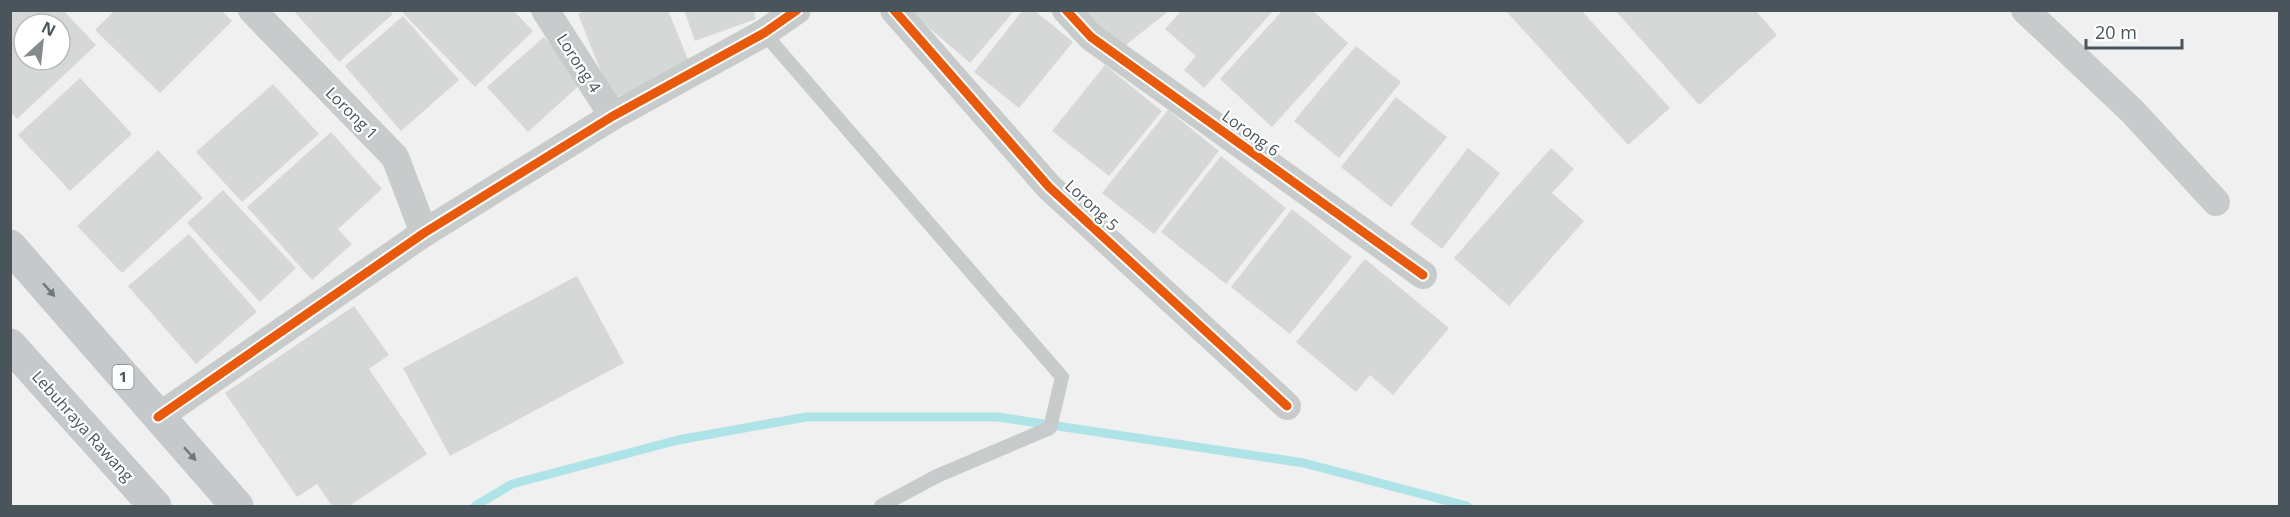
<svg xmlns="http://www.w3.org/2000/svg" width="2290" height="517" font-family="'Open Sans',sans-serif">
<rect width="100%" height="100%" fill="#f0f0f0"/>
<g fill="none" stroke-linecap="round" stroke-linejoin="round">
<path stroke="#aee4e8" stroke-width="9" d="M475 506 512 484 678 440 806 417H998L1304 463 1467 506"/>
</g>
<g fill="#d6d8d8" fill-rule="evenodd">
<path d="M12 10H63L96 45 17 119 10 111V12ZM24 24H60V60H24Z"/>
<path d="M115 10H221L232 21 160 93 95 30Z"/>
<path d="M293 10H389L393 14 339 62Z"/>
<path d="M406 10H513L533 31 475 87 403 13Z"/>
<path d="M587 10H668L691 67 612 99 578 14Z"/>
<path d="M684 10H753L756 19 695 41Z"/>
<path d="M916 10H1015L970 63 913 14Z"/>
<path d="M1023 10H1034L1073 42 1019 108 974 72Z"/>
<path d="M1090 10H1170L1122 48 1083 16Z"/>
<path d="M1182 10H1274L1204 88 1184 70 1196 56 1165 29Z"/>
<path d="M1283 10H1312L1348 43 1272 127 1220 79Z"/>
<path d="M1505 10H1581L1670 108 1628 145Z"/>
<path d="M1615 10H1755L1777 35 1699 105Z"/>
<path d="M403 16 459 80 401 131 345 66Z"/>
<path d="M544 37 584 81 528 132 487 87Z"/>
<path d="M1356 46 1401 82 1339 158 1294 121Z"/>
<path d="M1105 65 1162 111 1109 176 1052 131Z"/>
<path d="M80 78 132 134 70 191 18 135Z"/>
<path d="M273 84 319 134 242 202 196 152Z"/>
<path d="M1396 97 1447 137 1391 207 1341 167Z"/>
<path d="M1168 110 1219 151 1154 234 1102 193Z"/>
<path d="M331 132 382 189 338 229 352 244 312 280 247 207Z"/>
<path d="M1468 148 1500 173 1442 249 1410 224Z"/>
<path d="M1551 148 1574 169 1552 193 1584 221 1509 306 1454 258Z"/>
<path d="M158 150 203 198 122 273 77 226Z"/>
<path d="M1221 156 1286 208 1226 284 1161 232Z"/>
<path d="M223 190 296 268 260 302 187 223Z"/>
<path d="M1292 209 1352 257 1290 334 1231 287Z"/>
<path d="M189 234 257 312 196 364 128 286Z"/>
<path d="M1365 259 1449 328 1393 395 1370 375 1356 392 1296 342Z"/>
<path d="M577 276 624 363 450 456 403 368Z"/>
<path d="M354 306 389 355 369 369 427 454 349 506H332L317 484 297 497 225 393Z"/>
</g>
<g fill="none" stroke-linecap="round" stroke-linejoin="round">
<path stroke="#c8cbcc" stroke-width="14" d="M764 33 1062 377 1050 428 937 476 881 506"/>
<g stroke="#c8cbcc" stroke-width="28">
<path d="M252 10 395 157 424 233"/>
<path d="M545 10 613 116"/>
<path d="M894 10 1049 187 1287 406"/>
<path d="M1066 10 1091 37 1423 275"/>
<path d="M2025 10 2132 111 2216 202"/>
<path d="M158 417 424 233 613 116 764 33 797 10"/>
</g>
<g stroke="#c6c9cb" stroke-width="33">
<path d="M10 246 237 506"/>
<path d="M10 345 155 506"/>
</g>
<g stroke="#fff" stroke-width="13">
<g id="cycleway">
<path d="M894 10 1049 187 1287 406"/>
<path d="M1066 10 1091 37 1423 275"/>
<path d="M158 417 424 233 613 116 764 33 797 10"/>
</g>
</g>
<use href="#cycleway" stroke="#e8590c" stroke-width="9"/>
</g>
<defs><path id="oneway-solid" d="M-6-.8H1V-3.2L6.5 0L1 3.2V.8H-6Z" transform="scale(1.5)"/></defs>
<g fill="#6e787d">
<use href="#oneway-solid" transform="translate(49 290) rotate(49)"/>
<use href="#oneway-solid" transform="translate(190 454) rotate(48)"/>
</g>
<g text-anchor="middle" stroke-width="4.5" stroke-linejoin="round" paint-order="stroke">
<rect fill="#fff" stroke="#80888c" stroke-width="1.5" x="112.5" y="365" width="21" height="24" rx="4.5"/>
<g font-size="15" font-weight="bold" fill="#49555b">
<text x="123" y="382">1</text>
</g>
<g font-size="16" fill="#49555b" stroke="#fff">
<text transform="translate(579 63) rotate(57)" y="6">Lorong 4</text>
<text transform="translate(352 113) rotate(45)" y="6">Lorong 1</text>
<text transform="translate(1251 133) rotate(36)" y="6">Lorong 6</text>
<text transform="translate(1092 205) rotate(43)" y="6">Lorong 5</text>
<text transform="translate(83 426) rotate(48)" y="6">Lebuhraya Rawang</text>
</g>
</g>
<rect width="2290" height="517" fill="none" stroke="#49555b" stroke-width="24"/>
<g transform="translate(42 42) rotate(27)"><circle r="28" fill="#ffffff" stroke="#b6bbbd" stroke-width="1.5"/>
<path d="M0-4.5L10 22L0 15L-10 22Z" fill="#838b8f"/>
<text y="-9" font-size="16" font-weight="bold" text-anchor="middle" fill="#49555b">N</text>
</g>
<path d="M2086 39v9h96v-9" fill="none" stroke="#49555b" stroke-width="3"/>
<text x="2095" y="39" font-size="18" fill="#49555b" stroke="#ffffff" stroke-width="4.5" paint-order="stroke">20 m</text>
</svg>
